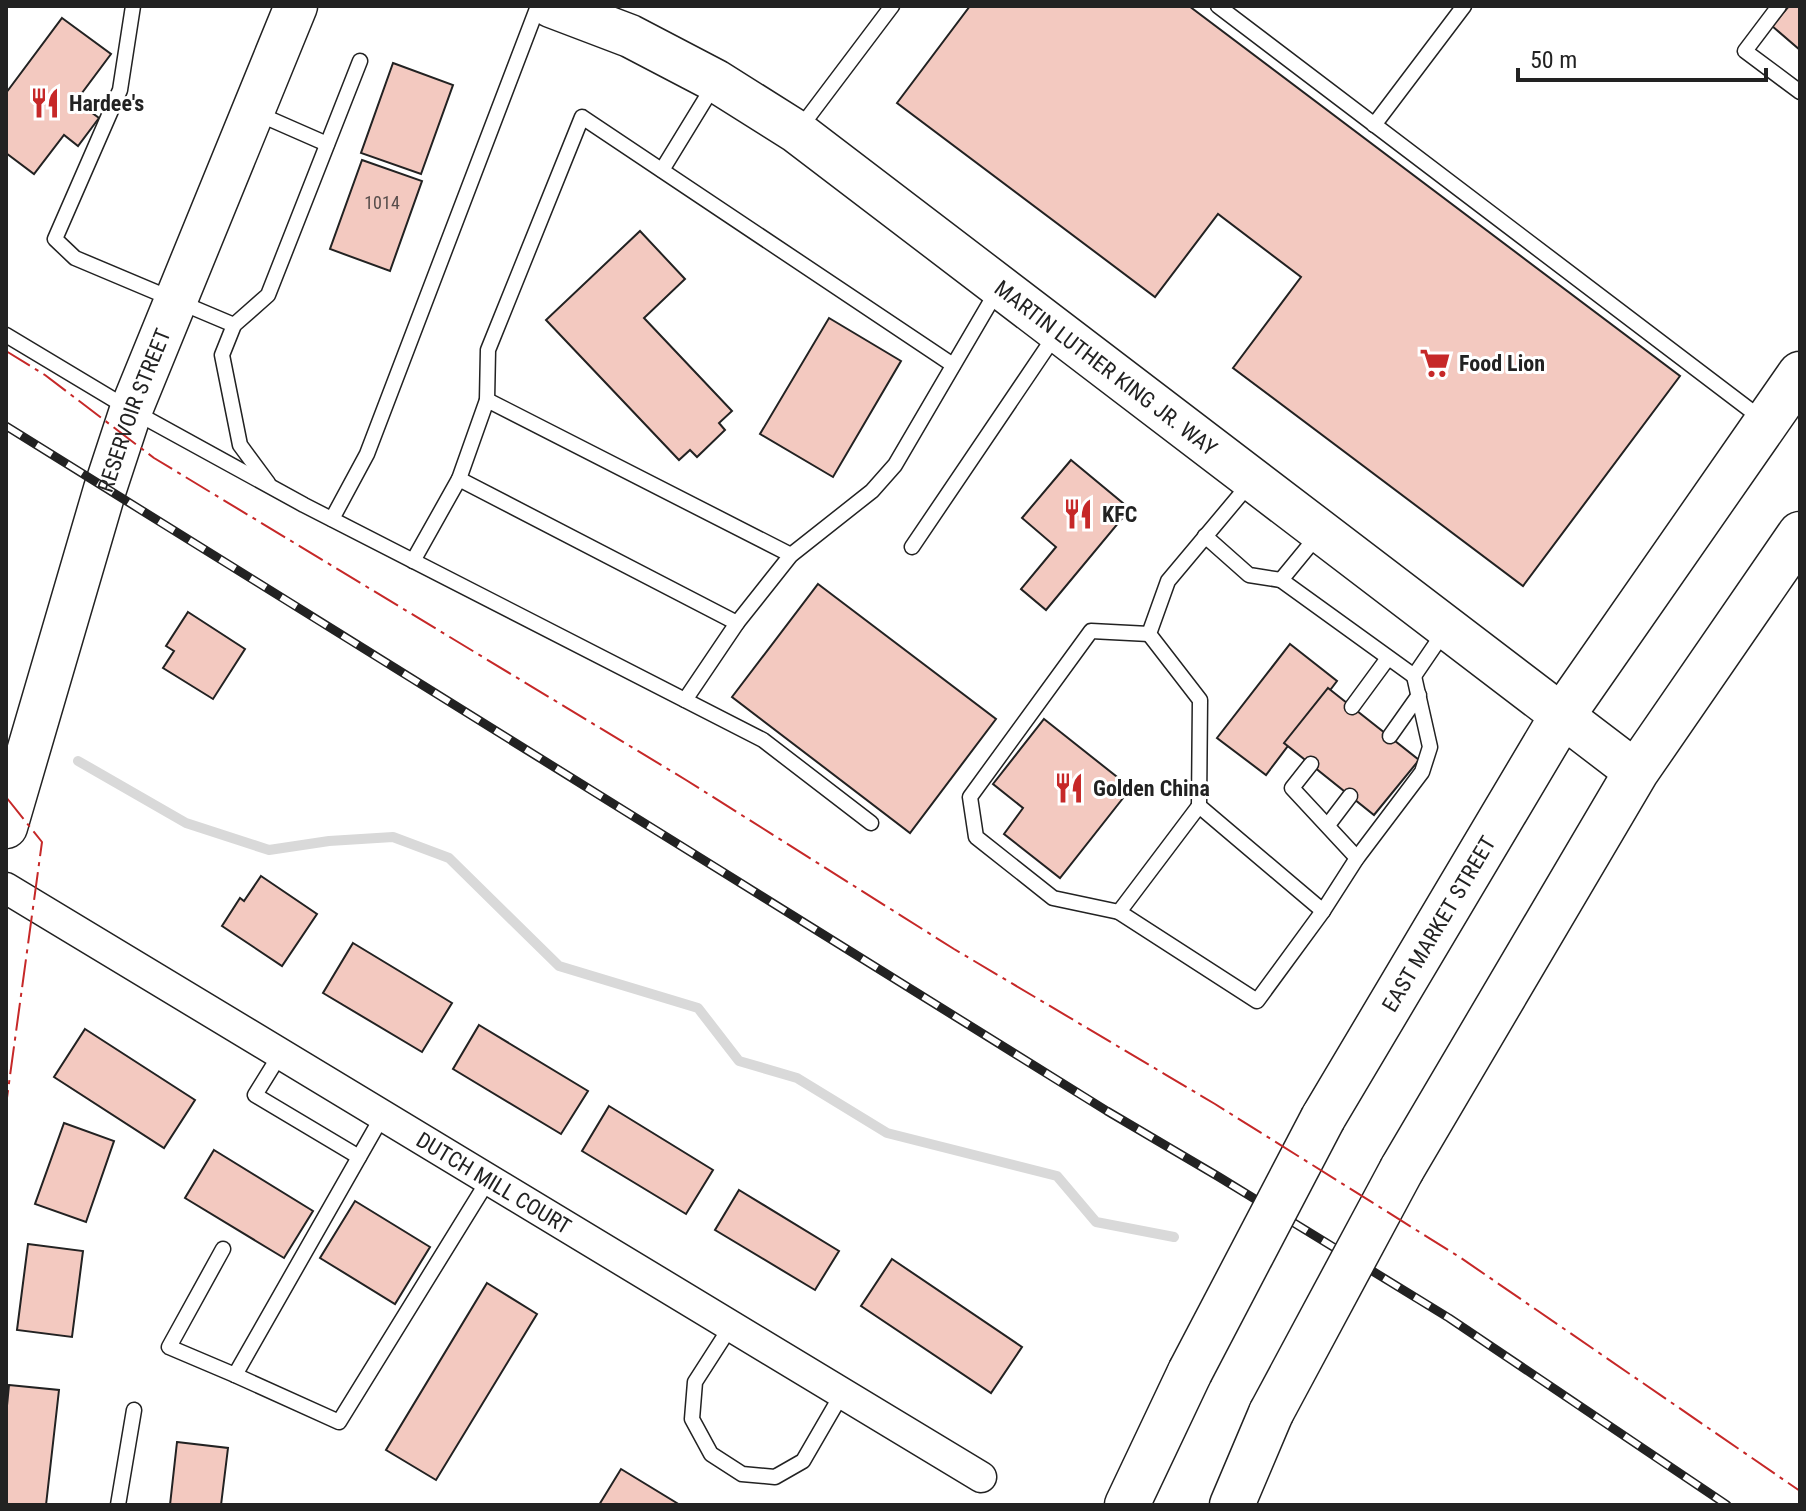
<svg xmlns="http://www.w3.org/2000/svg" width="1806" height="1511" font-family="'Roboto Condensed',sans-serif">
<rect width="100%" height="100%" fill="#fff"/>
<g fill="none" stroke-linecap="round" stroke-linejoin="round">
<path stroke="#d9d9d9" stroke-width="10" d="M78 761 186 823 269 850 329 841 393 837 449 858 559 966 698 1008 739 1061 797 1078 887 1133 1057 1176 1096 1222 1174 1237"/>
</g>
<g fill="#f3c9c0" stroke="#222" stroke-width="2">
<path d="M970 6H1189L1680 376 1523 586 1233 368 1301 277 1218 214 1155 297 897 103Z"/>
<path d="M1789 6H1800V50L1772 26Z"/>
<path d="M62 18 111 54 76 101 99 118 78 146 64 135 34 174 6 153V93Z"/>
<path d="M393 63 453 85 421 174 361 153Z"/>
<path d="M362 160 422 181 390 271 330 249Z"/>
<path d="M640 231 685 279 644 318 732 411 719 423 725 430 697 457 690 450 679 460 546 320Z"/>
<path d="M829 318 901 361 833 477 760 434Z"/>
<path d="M1071 460 1130 509 1046 610 1021 589 1056 547 1022 518Z"/>
<path d="M818 584 996 719 910 833 732 697Z"/>
<path d="M188 612 245 649 213 699 163 668 174 651 166 646Z"/>
<path d="M1290 644 1337 681 1266 775 1217 738Z"/>
<path d="M1328 688 1419 760 1374 815 1284 743Z"/>
<path d="M1044 719 1131 788 1060 878 1004 834 1023 808 993 784Z"/>
<path d="M261 876 317 914 282 966 222 926 240 898 244 901Z"/>
<path d="M353 943 452 1003 422 1052 323 993Z"/>
<path d="M479 1025 588 1091 561 1134 453 1069Z"/>
<path d="M85 1029 195 1100 164 1148 54 1077Z"/>
<path d="M609 1106 713 1170 686 1214 582 1151Z"/>
<path d="M64 1123 114 1141 86 1222 35 1204Z"/>
<path d="M214 1150 313 1211 284 1258 185 1198Z"/>
<path d="M739 1190 839 1251 815 1290 715 1230Z"/>
<path d="M355 1201 430 1247 395 1304 320 1258Z"/>
<path d="M28 1244 83 1251 72 1337 17 1330Z"/>
<path d="M892 1259 1022 1347 991 1393 861 1306Z"/>
<path d="M487 1283 537 1314 436 1480 386 1450Z"/>
<path d="M9 1385 59 1390 46 1505H6V1416Z"/>
<path d="M177 1442 228 1448 221 1505H170Z"/>
<path d="M621 1469 680 1505H599Z"/>
</g>
<g fill="none" stroke-linecap="round" stroke-linejoin="round">
<g stroke="#222" stroke-width="17">
<g id="lane">
<path d="M133 6 120 90 55 239 75 258 234 325"/>
<path d="M1218 6 1762 419"/>
<path d="M1779 6 1745 51 1800 92"/>
<path d="M254 112 327 144"/>
<path d="M1374 125 1464 6"/>
<path d="M800 128 892 6"/>
<path d="M662 170 714 85"/>
<path d="M6 335 131 410 304 505 763 740 871 823"/>
<path d="M487 400 791 555"/>
<path d="M459 479 737 623"/>
<path d="M1251 482 1168 581 1149 634 1200 700 1199 806 1323 911 1357 858 1422 772 1430 747 1414 676"/>
<path d="M268 483 240 445 222 355 234 325 268 295 360 61"/>
<path d="M332 519 367 454 538 6"/>
<path d="M1318 535 1281 580 1414 676 1444 632"/>
<path d="M1205 536 1249 575 1281 580"/>
<path d="M912 547 1056 334"/>
<path d="M413 561 459 479 487 400 488 350 582 117 953 365"/>
<path d="M685 700 737 623 791 555 872 491 895 465 998 289"/>
<path d="M1352 707 1388 658"/>
<path d="M1390 736 1419 695"/>
<path d="M1311 764 1292 788 1357 858"/>
<path d="M1199 806 1119 912 1257 1001 1323 911"/>
<path d="M1328 825 1350 796"/>
<path d="M1119 912 1053 898 976 837 970 797 1091 631 1149 634"/>
<path d="M281 1053 255 1095 359 1157"/>
<path d="M383 1115 235 1375 339 1422 489 1179"/>
<path d="M223 1249 169 1347 235 1375"/>
<path d="M731 1326 695 1382 692 1419 711 1454 742 1474 775 1477 803 1461 843 1392"/>
<path d="M118 1505 134 1410"/>
</g>
</g>
<g stroke="#222" stroke-width="33">
<g id="street">
<path id="s1" d="M6 888 981 1477"/>
</g>
</g>
<g stroke="#222" stroke-width="45">
<g id="secondary">
<path id="s2" d="M551 6 630 36 716 81 797 132 1636 772"/>
<path id="s3" d="M6 827 105 489 131 410 296 6"/>
</g>
</g>
<g stroke="#222" stroke-width="47">
<g id="primary">
<path id="s4" d="M1323 1118 1562 716 1800 374"/>
<path d="M1402 1169 1636 772 1800 534"/>
<path d="M1127 1505 1190 1372"/>
<path d="M1232 1505 1271 1413"/>
</g>
</g>
<use href="#lane" stroke="#fff" stroke-width="14"/>
<use href="#street" stroke="#fff" stroke-width="30"/>
<use href="#secondary" stroke="#fff" stroke-width="42"/>
<use href="#primary" stroke="#fff" stroke-width="44"/>
<g stroke="#222" stroke-width="9">
<path id="rail" d="M6 426 1107 1111 1219 1177 1449 1318 1727 1505"/>
</g>
<use href="#rail" stroke="#fff" stroke-width="6" stroke-dasharray="18" stroke-linecap="butt"/>
<g stroke="#222" stroke-width="47" stroke-linecap="butt">
<g id="primary-bridge">
<path d="M1190 1372 1323 1118"/>
<path d="M1271 1413 1402 1169"/>
</g>
</g>
<use href="#primary-bridge" stroke="#fff" stroke-width="44"/>
<g stroke="#c62828" stroke-width="2" stroke-dasharray="28 6 4 6" stroke-linecap="butt">
<path d="M6 351 45 375 154 458 686 780 954 949 1215 1104 1461 1258 1800 1491"/>
<path d="M6 797 42 842 6 1105"/>
</g>
</g>
<defs>
<g id="restaurant-bare" transform="scale(2.4)"><path d="M-5-6h1v4h1v-4h1v4h1v-4h1v5L-1.5 .5V6h-2V.5L-5-1ZM5-6V6H3V1.5H1.5Q1.5-4 5-6Z" fill="#c62828" stroke="#fff" stroke-width="2.5" paint-order="stroke"/></g>
<g id="supermarket-bare" transform="scale(2.4)"><path d="M-6-5.5h2.5l.6 2H6L4.5 2H-2.5L-4.4-4H-6ZM-1.5 3.2a1.3 1.3 0 1 0 .1 0ZM3 3.2a1.3 1.3 0 1 0 .1 0Z" fill="#c62828" stroke="#fff" stroke-width="2.5" paint-order="stroke"/></g>
</defs>
<g fill-rule="evenodd">
<use href="#restaurant-bare" x="45" y="103"/>
<use href="#supermarket-bare" x="1435" y="363"/>
<use href="#restaurant-bare" x="1078" y="514"/>
<use href="#restaurant-bare" x="1069" y="788"/>
</g>
<g text-anchor="middle" stroke-width="6" stroke-linejoin="round" paint-order="stroke">
<g font-size="18" fill="#564c4a">
<text x="382" y="209">1014</text>
</g>
<g font-size="22" font-weight="bold" fill="#222" stroke="#fff" text-anchor="start">
<text x="69" y="111">Hardee's</text>
<text x="1459" y="371">Food Lion</text>
<text x="1102" y="522">KFC</text>
<text x="1093" y="796">Golden China</text>
</g>
<g font-size="22" fill="#222" stroke="#fff">
<text dy="8" stroke="none"><textPath href="#s2" startOffset="666">MARTIN LUTHER KING JR. WAY</textPath></text>
<text dy="8" stroke="none"><textPath href="#s3" startOffset="436">RESERVOIR STREET</textPath></text>
<text dy="8" stroke="none"><textPath href="#s4" startOffset="226">EAST MARKET STREET</textPath></text>
<text dy="8" stroke="none"><textPath href="#s1" startOffset="570">DUTCH MILL COURT</textPath></text>
</g>
</g>
<rect width="1806" height="1511" fill="none" stroke="#222222" stroke-width="16"/>
<path d="M1518 68v12h248v-12" fill="none" stroke="#222222" stroke-width="4"/>
<text x="1530" y="68" font-size="24" fill="#222222" stroke="#ffffff" stroke-width="6" paint-order="stroke">50 m</text>
</svg>
